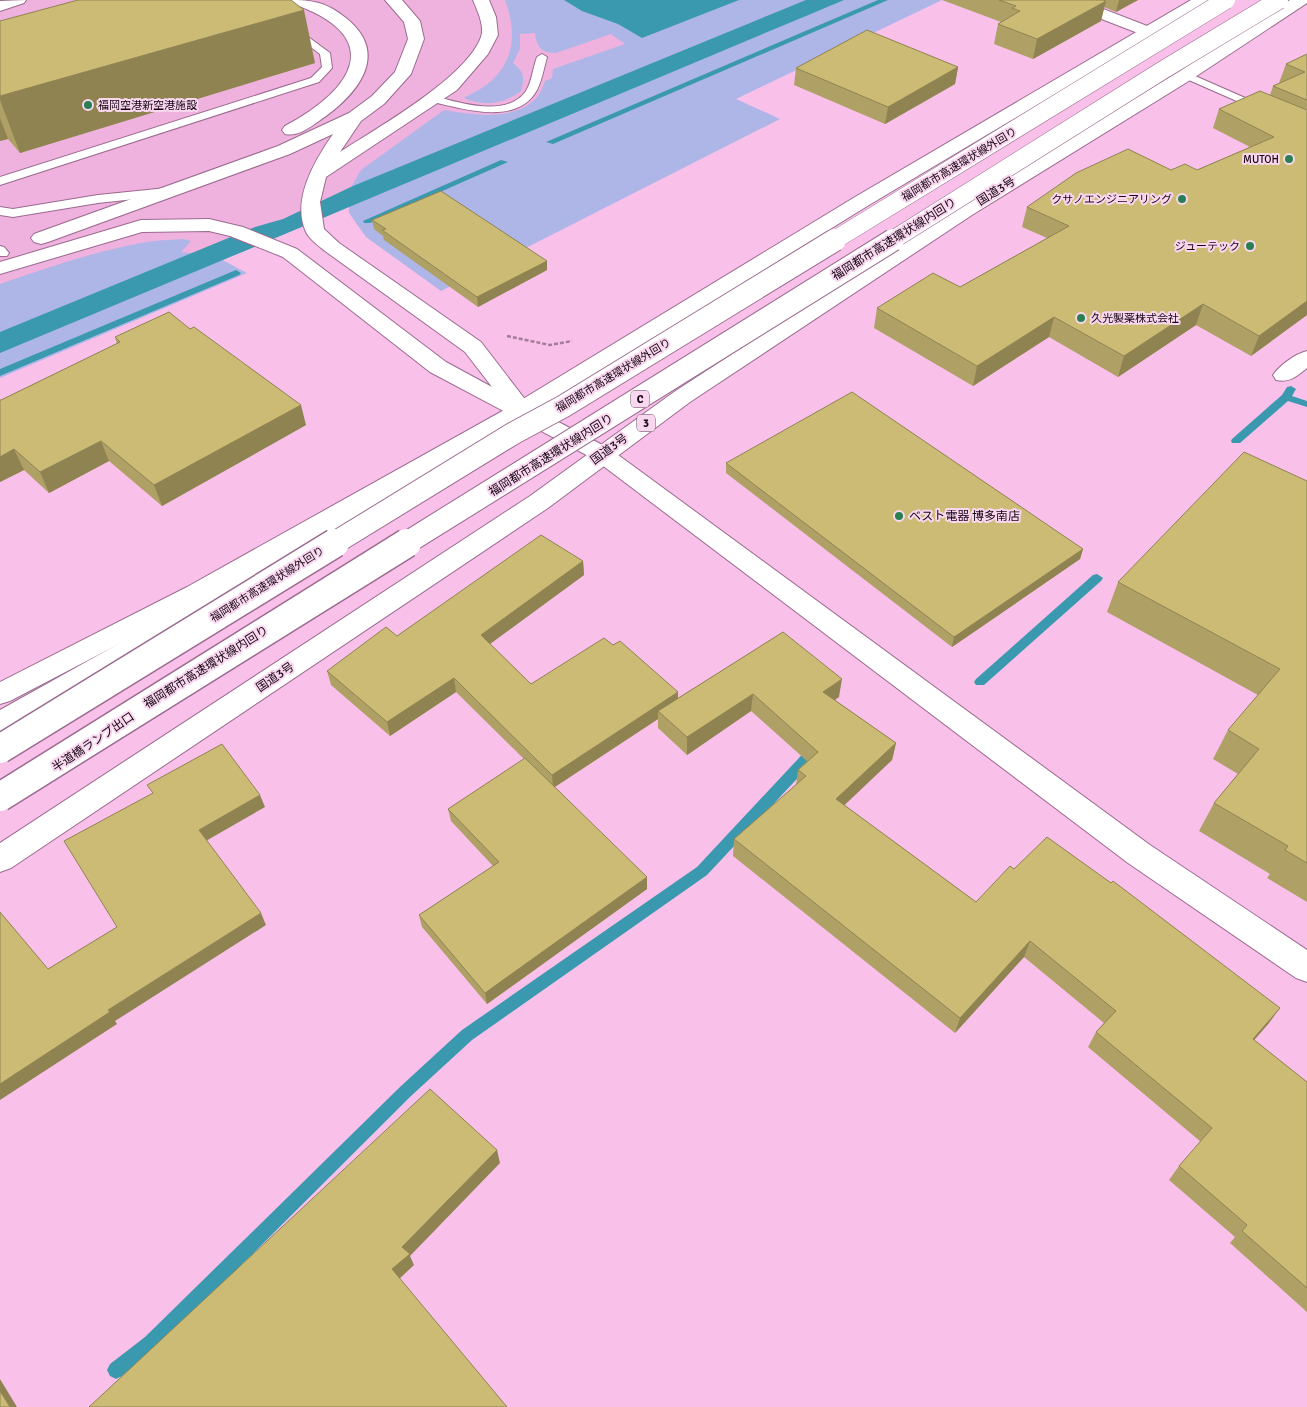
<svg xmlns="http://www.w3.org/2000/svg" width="1307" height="1407" font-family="Signika,'Noto Sans JP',sans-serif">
<rect width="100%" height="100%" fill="#f9c1ea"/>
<path fill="#efb2de" d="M0 0H819L0 336Z"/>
<g fill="#adb6e6">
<path d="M505 0H942L736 99 780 119 441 291 366 237 349 213V191L361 170 444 110C473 115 517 122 538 96 541 92 543 86 545 81L552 78 553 69 625 44 611 34 556 53C541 53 537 47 535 33L520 34V49L513 63C524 72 525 77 521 91 503 104 485 107 464 98 473 93 483 88 490 82 516 60 516 29 505 0Z"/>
<path d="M183 239 191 241 181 252 215 256 247 273 0 378V284C46 268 93 252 141 243 155 240 169 240 183 239Z"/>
</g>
<g fill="#3b99af">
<path d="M564 0H739L642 38 618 24 582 11Z"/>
<path d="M806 0H844C562 118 281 236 0 353V332L255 227 283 219 353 186Z"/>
</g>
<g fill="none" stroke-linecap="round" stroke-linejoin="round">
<g fill="#3b99af" fill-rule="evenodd">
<path d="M878 0H888L553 144 546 142Z"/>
<path d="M501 160 508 162 370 223H364L363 221Z"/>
<path d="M236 270 241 273 239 275 0 376V369Z"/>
<path d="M1291 386 1296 389 1292 396 1307 401V407L1288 401 1240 443H1232L1231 441 1232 439 1282 395 1287 387Z"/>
<path d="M1097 574 1103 578 1101 581 984 685H976L974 682 976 679 1093 575Z"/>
<path d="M817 743 822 744 823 748 822 752 707 875 472 1040 411 1096 157 1349 122 1376 116 1379 110 1376 107 1370 110 1364 145 1337 401 1086 462 1030 697 867 812 744Z"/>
</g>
<g stroke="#9b6a8f" stroke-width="2">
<g id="service">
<path d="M292 25 330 53 332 68 319 82 0 185V177L311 78 322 67 320 54 288 30 287 28Z"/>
<path d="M542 54 547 57C544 68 542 80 537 90 517 126 464 109 433 102L427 99 433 96C459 102 506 119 526 91 532 81 533 67 537 57Z"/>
<path d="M1186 72 1307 125V132L1182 77 1181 75Z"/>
<path d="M167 188 171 189 173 192 171 195 98 203 13 217 0 215V207L13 209 98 195Z"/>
<path d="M0 246 4 247 9 253 7 256H0Z"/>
</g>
</g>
<g stroke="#9b6a8f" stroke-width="2">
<g id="minor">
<path d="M1058 0H1080L1155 29 1157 32 1155 35H1143L1060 3Z"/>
<path d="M1307 351V368C1297 376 1290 383 1276 380L1273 375C1280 365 1295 354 1307 351Z"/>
</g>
</g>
<g stroke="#9b6a8f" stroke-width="2">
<g id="tertiary">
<path d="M26 0 24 3 0 11V1Z"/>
<path d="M289 0C313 0 326 2 346 18 392 55 356 96 319 121 309 128 297 137 285 134L282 130 285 126C355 89 387 36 291 3Z"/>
<path d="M385 0H402L420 21 424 39 411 74 384 104 361 121 340 152C377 128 466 78 481 37 485 26 477 10 473 0H489L496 17 498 35 488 54 457 90 326 177 320 202 324 229 339 243 481 342 524 398 526 405 610 449 1150 845 1307 950V982L1296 978 1128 863 594 459 430 372 283 257 230 236 209 231 142 232 0 274V262L141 220 209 219 243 227 297 249 446 362 492 387 465 352 325 251C319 246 309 239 306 232 291 200 315 160 333 134L290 154 48 242 41 244 34 242 31 238 34 234 278 146 349 113 372 96 395 72 408 39 404 22Z"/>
</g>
</g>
<g stroke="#9b6a8f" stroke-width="2">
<g id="trunk">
<path d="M1191 0H1210L1208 3 869 205 529 415 205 599 10 701 0 704V682L187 587 513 405 855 197Z"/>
<path d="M1290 0H1307V3L1192 79 972 215 690 402 548 508 11 868 0 872V843L530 496 674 392 958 207 1180 71Z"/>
</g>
</g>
<g stroke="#9b6a8f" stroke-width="2">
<path id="motorway" d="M427 469 435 471 439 477 435 483 336 534 156 647 10 731 0 734V710L138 633 318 522 419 471Z"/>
</g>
<path stroke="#a57c9a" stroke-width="2.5" stroke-dasharray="4 2" stroke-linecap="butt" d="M507 336 550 345 572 341"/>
<use href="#service" fill="#fff" fill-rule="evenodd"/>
<use href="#minor" fill="#fff" fill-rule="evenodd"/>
<use href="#tertiary" fill="#fff" fill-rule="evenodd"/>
<use href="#trunk" fill="#fff" fill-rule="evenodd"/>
<use href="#motorway" fill="#fff" fill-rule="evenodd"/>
<g stroke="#9b6a8f" stroke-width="19" stroke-linecap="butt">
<g id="motorway-bridge-far2">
<path d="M833 241 1226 0"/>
<path d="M891 241 1163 70 1279 0"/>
</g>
</g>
<g stroke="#9b6a8f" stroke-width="24" stroke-linecap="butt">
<g id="motorway-bridge-far1">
<path d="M333 544 514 433 564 406 835 240"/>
<path d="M405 544 893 240"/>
</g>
</g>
<g stroke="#9b6a8f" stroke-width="31" stroke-linecap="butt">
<g id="motorway-bridge">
<path d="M0 749 335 543"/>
<path d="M0 797 407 543"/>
</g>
</g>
<use href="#motorway-bridge-far2" stroke="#fff" stroke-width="18"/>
<use href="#motorway-bridge-far1" stroke="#fff" stroke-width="22"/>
<use href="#motorway-bridge" stroke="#fff" stroke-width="28"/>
</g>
<g fill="#afa165">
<path d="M942 0H1138L1116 12 1104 7 1101 21 1033 59 994 44 998 24 1001 22Z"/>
<path d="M0 21 315 63 20 153 8 139 0 141Z"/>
<path d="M1307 54V315L1251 356 1196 325 1118 377 1049 337 973 386 874 328 877 308 960 287 1047 238 1022 227 1027 207 1171 170H1197L1250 147 1213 128 1219 109 1270 95 1273 86 1279 83 1286 64Z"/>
<path d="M958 67 955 84 885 124 794 85 796 68Z"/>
<path d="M372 220 547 261V270L478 307 384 240 383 236 374 229Z"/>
<path d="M115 337 306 425 162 506 109 461 49 493 24 470 0 482 1 400 117 344Z"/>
<path d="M726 463 1083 549 1080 559 952 647 726 473Z"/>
<path d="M1307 481V902L1267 878 1270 874 1199 831 1214 803 1238 774 1213 759 1228 730 1258 695 1107 612 1118 582Z"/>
<path d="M583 561 584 575 490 644 531 684 678 698 783 632 839 697 835 700 896 743 892 760 844 805 976 902 1269 1023 1254 1040 1307 1082V1312L1230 1243 1235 1237 1169 1180 1179 1166 1201 1142 1088 1047 1096 1032 1104 1023 1024 957 955 1033 733 856 734 839 796 785 798 770 807 761 751 711 687 755 658 728V719L555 787 647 889 487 1004 422 927 419 915 493 866 451 821 448 809 524 759 456 692 390 736 331 685 327 671 397 636Z"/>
</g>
<g fill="#8f8352">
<path d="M1119 0H1138L1116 12Z"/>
<path d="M1106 1 1101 21 1033 59 1037 39Z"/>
<path d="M304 10 315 63 20 153 0 100V96Z"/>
<path d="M958 67 955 84 885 124 888 107Z"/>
<path d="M0 118 8 139 0 141Z"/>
<path d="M547 261V270L478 307 477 297Z"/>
<path d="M1307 301V315L1251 356 1259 336Z"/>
<path d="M1203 304 1196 325 1118 377 1124 356Z"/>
<path d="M1054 317 1049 337 973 386 977 366Z"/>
<path d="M301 405 306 425 162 506 154 485Z"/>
<path d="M101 441 109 461 49 493 40 472Z"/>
<path d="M14 449 24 470 0 482V457Z"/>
<path d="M1083 549 1080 559 952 647 954 637Z"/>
<path d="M583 561 584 575 483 649 481 635Z"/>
<path d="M454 678 456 692 390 736 387 722Z"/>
<path d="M842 679 839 697 821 709 823 692Z"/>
<path d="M678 692V706L658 711V719L553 788 552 775Z"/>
<path d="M753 694 751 711 687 755V737Z"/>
<path d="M896 743 892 760 833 816 836 799Z"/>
<path d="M260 795 265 807 204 842 199 830Z"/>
<path d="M647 877V889L487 1004 485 993Z"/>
<path d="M261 913 266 925 115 1021 117 1024 0 1100V1084L108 1010Z"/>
<path d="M1030 941 1024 957 955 1033 960 1018Z"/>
<path d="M1280 1008 1269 1023 1242 1054 1253 1039Z"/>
<path d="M497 1150 500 1163 410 1256 414 1265 397 1281 392 1269 402 1247Z"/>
<path d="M0 1379 17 1407H10L0 1391Z"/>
</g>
<g fill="#ccbb75" stroke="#8f8352">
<path d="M78 0H291L304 10 0 96V21Z"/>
<path d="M999 0H1103L1106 1 1037 39 998 24 1020 11 1012 8 1016 6Z"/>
<path d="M867 30 958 67 888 107 796 68Z"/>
<path d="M1307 54V100L1273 86 1305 72 1286 64Z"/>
<path d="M1260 91 1307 110V301L1259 336 1203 304 1124 356 1054 317 977 366 877 308 933 273 960 287 1069 226 1027 207 1076 173 1128 149 1171 170 1185 164 1197 170 1274 137 1219 109Z"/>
<path d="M441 191 547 261 477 297 382 230 386 229 372 220Z"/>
<path d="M169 312 190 329 194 327 301 405 154 485 101 441 40 472 14 449 0 457V400H1L120 342 115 337Z"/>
<path d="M852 392 1083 549 954 637 726 463Z"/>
<path d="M1244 452 1307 481V863L1285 850 1288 846 1214 803 1259 749 1228 730 1280 669 1118 582Z"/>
<path d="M541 535 583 561 481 635 531 684 604 638 613 645 620 641 678 692 552 775 454 678 387 722 327 671 386 627 397 636Z"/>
<path d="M783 632 842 679 823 692 896 743 836 799 976 902 1010 866 1014 869 1047 837 1111 883 1113 881 1280 1008 1253 1039 1307 1082V1288L1242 1231 1247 1225 1179 1166 1212 1128 1096 1032 1116 1011 1030 941 960 1018 734 839 806 776 798 770 818 752 753 694 687 737 658 711Z"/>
<path d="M222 744 260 795 199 830 261 913 108 1010 110 1012 0 1084V912L48 969 117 927 64 841 153 793 147 785Z"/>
<path d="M525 758 647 877 485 993 419 915 499 862 448 809Z"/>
<path d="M430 1089 497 1150 402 1247 410 1254 392 1269 507 1407H89Z"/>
<path d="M0 1391 10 1407H0Z"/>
</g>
<g fill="#2b8053" stroke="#f8d7ef" stroke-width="2">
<circle cx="88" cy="105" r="5"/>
<circle cx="1289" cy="159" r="5"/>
<circle cx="1182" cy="199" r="5"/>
<circle cx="1250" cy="246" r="5"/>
<circle cx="1081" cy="318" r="5"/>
<circle cx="899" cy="516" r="5"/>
</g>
<g text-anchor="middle" stroke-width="4" stroke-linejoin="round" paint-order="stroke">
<g font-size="11" fill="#150512" stroke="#f8d7ef" text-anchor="end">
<text x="98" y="109" text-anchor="start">福岡空港新空港施設</text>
<text x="1279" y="163">MUTOH</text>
<text x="1172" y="203">クサノエンジニアリング</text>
<text x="1240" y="250">ジューテック</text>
<text x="1091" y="322" text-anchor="start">久光製薬株式会社</text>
</g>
<g font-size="11" fill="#150512" stroke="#f8d7ef">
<text transform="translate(959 164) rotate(-31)" y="4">福岡都市高速環状線外回り</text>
<text transform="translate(613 375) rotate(-31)" y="4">福岡都市高速環状線外回り</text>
<text transform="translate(267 584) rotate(-32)" y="4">福岡都市高速環状線外回り</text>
</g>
<g fill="#f8d7ef" stroke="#594454" stroke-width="1">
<rect x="631" y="390.5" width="18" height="17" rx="4"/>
<rect x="637" y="414.5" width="18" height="17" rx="4"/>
</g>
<g font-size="11" font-weight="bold" fill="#150512">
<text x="640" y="403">C</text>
<text x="646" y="427">3</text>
</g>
<g font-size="12" fill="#150512" stroke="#f8d7ef">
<text transform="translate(996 191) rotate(-32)" y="4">国道3号</text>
<text transform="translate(894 239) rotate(-32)" y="4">福岡都市高速環状線内回り</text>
<text transform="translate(609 449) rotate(-36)" y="4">国道3号</text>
<text transform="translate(551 455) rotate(-32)" y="4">福岡都市高速環状線内回り</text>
<text transform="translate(206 667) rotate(-32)" y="4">福岡都市高速環状線内回り</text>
<text transform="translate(275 677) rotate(-34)" y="4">国道3号</text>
<text transform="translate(93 742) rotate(-34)" y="4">半道橋ランプ出口</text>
</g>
<g font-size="12" fill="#150512" stroke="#f8d7ef" text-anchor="start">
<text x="909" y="520">ベスト電器 博多南店</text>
</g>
</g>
</svg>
